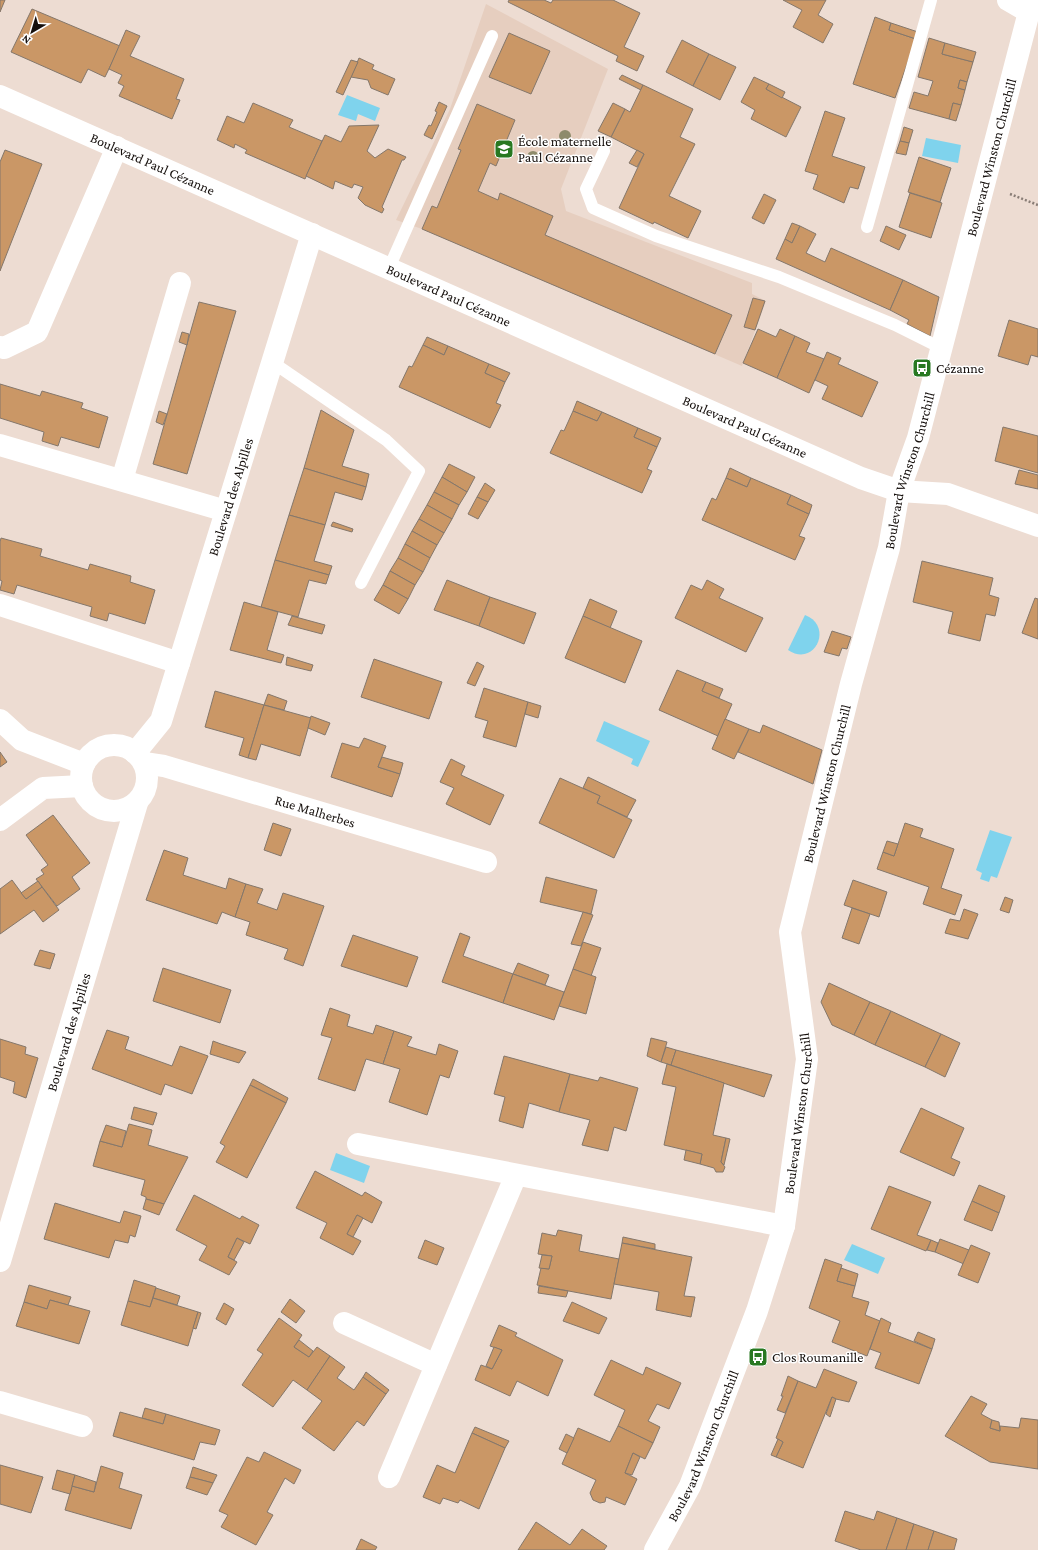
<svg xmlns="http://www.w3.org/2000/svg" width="1038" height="1550" font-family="'Crimson Pro',serif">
<rect width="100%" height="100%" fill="#eddcd2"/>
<path fill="#e6cebf" d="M486 4 608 69 561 189 566 211 752 283V294L766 301 742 366 422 229 396 220 450 109Z"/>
<g fill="#7fd3ed">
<path d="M347 95 380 108 375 121 358 114 356 121 338 115Z"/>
<path d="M926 138 961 145 958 163 922 156Z"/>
<path d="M805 615C834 626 815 668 788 650Z"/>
<path d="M604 721 650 741 638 767 631 764 633 759 596 741Z"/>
<path d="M990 830 1012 837 997 878 991 876 989 882 980 879 982 873 976 870Z"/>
<path d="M336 1153 370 1166 364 1183 330 1170Z"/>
<path d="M852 1244 885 1258 878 1274 844 1260Z"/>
</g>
<g fill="#ca9766" stroke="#84776b">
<path d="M0 0H5L0 12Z"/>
<path d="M509 0H544L551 3 553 0H613L640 13 624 47 644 56 637 71 616 61 618 56 508 2Z"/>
<path d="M783 0H826L818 15 833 24 823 43 793 27 802 10Z"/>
<path d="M32 9 120 46 105 77 88 69 81 83 11 52Z"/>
<path d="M875 17 891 23 889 30 916 39 895 98 853 84Z"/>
<path d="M891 23 918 32 916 39 889 30Z"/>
<path d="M126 30 140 36 130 56 184 79 176 99 180 100 172 119 119 96 124 86 118 83 122 75 109 69Z"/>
<path d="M509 33 550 51 531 94 489 77Z"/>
<path d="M929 38 945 43 942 54 973 62 967 82 960 80 958 88 965 90 961 105 953 103 949 119 909 108 914 92 928 96 933 81 918 77Z"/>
<path d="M682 40 709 54 693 86 666 72Z"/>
<path d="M945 43 976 52 973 62 942 54Z"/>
<path d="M709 54 736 67 720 100 693 86Z"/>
<path d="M359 58 374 65 372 69 395 79 388 95 371 88 368 80 351 77Z"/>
<path d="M351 60 358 62 343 95 336 92Z"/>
<path d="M622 75 643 85 641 90 619 79Z"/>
<path d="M754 77 769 84 766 89 801 107 786 137 751 119 755 110 741 102Z"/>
<path d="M960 80 967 82 965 90 958 88Z"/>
<path d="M769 84 785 92 782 98 766 89Z"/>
<path d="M643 85 693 109 680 137 695 144 669 196 701 211 688 238 654 222 653 224 619 208 644 154 611 137 625 109 630 112Z"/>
<path d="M439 102 447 106 432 139 424 135 429 125 431 126 437 112 435 111Z"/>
<path d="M253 103 293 120 289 127 322 141 305 179 245 153 247 150 235 144 234 148 217 140 227 116 244 123Z"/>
<path d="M613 103 625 109 611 137 598 131Z"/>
<path d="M953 103 961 105 956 121 949 119Z"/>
<path d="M477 104 515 120 496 166 490 163 478 191 498 200 500 193 553 216 545 235 732 315 715 354 422 229 432 206 437 208 461 150 458 149Z"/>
<path d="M825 111 845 118 832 156 865 167 858 189 850 187 844 203 813 189 818 175 805 171Z"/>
<path d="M379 125 367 151 375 158 388 149 406 157 404 160H402L382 207 384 209 382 213 365 205 358 198 363 187 354 184 352 188 335 181 333 189 306 176 325 135 341 142 349 126Z"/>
<path d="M904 127 913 130 909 143 900 141Z"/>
<path d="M900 141 909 143 906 155 896 153Z"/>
<path d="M5 150 42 164 0 271V162Z"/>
<path d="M637 150 644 154 637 167 629 163Z"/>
<path d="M919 157 951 168 940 202 908 192Z"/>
<path d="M910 193 942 203 931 238 899 227Z"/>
<path d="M764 194 776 200 764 224 752 218Z"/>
<path d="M792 223 800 226 792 243 785 239Z"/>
<path d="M800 226 816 234 806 253 825 262 831 248 903 280 890 310 776 259 785 239 792 243Z"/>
<path d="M886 226 906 235 899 250 880 241Z"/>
<path d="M903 280 939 297 930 336 907 324 909 320 890 310Z"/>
<path d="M753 298 765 301 755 330 744 327Z"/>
<path d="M199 302 236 311 187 474 153 464Z"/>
<path d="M1009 320 1038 329V357L1031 355 1028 365 998 356Z"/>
<path d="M758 329 776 337 780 329 795 336 777 378 743 363Z"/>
<path d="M182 332 189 334 187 345 179 342Z"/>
<path d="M795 336 810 343 806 352 824 359 809 393 777 378Z"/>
<path d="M427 337 448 346 444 355 423 345Z"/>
<path d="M423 345 444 355 448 346 489 364 485 373 505 382 496 403 501 405 490 428 399 387 409 366 412 367Z"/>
<path d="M827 352 841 358 838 364 878 382 862 417 822 399 828 386 815 380Z"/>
<path d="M489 364 510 373 505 382 485 373Z"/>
<path d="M0 384 40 396 42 391 83 403 81 408 108 417 99 448 61 437 58 446 42 441 44 432 0 418Z"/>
<path d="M577 401 602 412 597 421 573 411Z"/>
<path d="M321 410 354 430 342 466 369 474 366 487 304 468Z"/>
<path d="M159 411 167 414 163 425 156 422Z"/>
<path d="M573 411 597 421 602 412 638 428 634 437 657 447 647 469 652 471 642 493 550 453 561 430 564 431Z"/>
<path d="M1003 427 1038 436V473L995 461Z"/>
<path d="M638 428 661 438 657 447 634 437Z"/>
<path d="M449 464 475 477 467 492 442 477Z"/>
<path d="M304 468 366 487 362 500 335 492 325 525 289 515Z"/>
<path d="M730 468 751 478 747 487 726 478Z"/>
<path d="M1019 470 1038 475V489L1015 484Z"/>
<path d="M442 477 467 492 459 505 434 492Z"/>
<path d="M726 478 747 487 751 478 791 495 787 504 809 514 799 536 805 538 795 560 702 520 712 498 716 500Z"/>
<path d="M485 483 495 490 488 502 477 497Z"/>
<path d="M434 492 459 505 452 519 427 505Z"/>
<path d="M791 495 812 505 809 514 787 504Z"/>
<path d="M477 497 488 502 478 519 468 514Z"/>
<path d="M427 505 452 519 444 533 419 519Z"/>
<path d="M289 515 325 525 314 561 332 566 329 575 275 560Z"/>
<path d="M419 519 444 533 437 545 412 531Z"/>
<path d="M333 522 353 529 352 532 331 526Z"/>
<path d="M412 531 437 545 430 558 405 544Z"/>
<path d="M1 538 42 549 40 556 88 570 90 564 131 576 130 582 155 590 145 624 109 613 107 621 90 616 92 607 17 585 14 594 0 590 2 581 0 580V542Z"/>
<path d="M405 544 430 558 423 572 398 558Z"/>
<path d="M398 558 423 572 415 585 390 571Z"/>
<path d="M275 560 329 575 326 584 309 580 298 617 261 607Z"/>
<path d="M922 561 993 578 989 595 999 598 995 616 986 614 980 641 948 633 953 612 913 602Z"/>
<path d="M390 571 415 585 408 599 383 585Z"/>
<path d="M447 580 490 597 479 626 434 610Z"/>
<path d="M707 580 724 589 719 598 763 618 746 652 675 618 691 585 702 590Z"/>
<path d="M383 585 408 599 399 614 374 600Z"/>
<path d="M490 597 536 613 524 644 479 626Z"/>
<path d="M1035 598 1038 599V639L1022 633Z"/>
<path d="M590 599 617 611 610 628 583 616Z"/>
<path d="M244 602 278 612 267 650 284 655 281 663 230 650Z"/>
<path d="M292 616 325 625 322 634 288 625Z"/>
<path d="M583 616 642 641 625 683 565 658Z"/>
<path d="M832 631 851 637 847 649 842 648 839 656 824 652Z"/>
<path d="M287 657 313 665 311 671 286 665Z"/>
<path d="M374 659 442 682 429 719 361 697Z"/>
<path d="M477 662 484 666 475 686 467 683Z"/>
<path d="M677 670 706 682 702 691 732 704 718 736 659 710Z"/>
<path d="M706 682 723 689 719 698 702 691Z"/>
<path d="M484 688 528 702 516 747 483 737 488 721 475 717Z"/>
<path d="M215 691 264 705 248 758 239 755 244 738 205 727Z"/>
<path d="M268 694 287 701 284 710 264 705Z"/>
<path d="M528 702 541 706 538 718 525 714Z"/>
<path d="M264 705 311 718 300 756 261 744 256 760 248 758Z"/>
<path d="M311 716 330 723 325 735 308 728Z"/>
<path d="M725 719 749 729 734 759 712 749Z"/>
<path d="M763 725 822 750 813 784 738 752 749 729 760 733Z"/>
<path d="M364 738 386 746 378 767 400 774 392 797 331 777 342 743 359 748Z"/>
<path d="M0 752 7 762 0 767Z"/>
<path d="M382 757 403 763 400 774 378 767Z"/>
<path d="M451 759 465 766 461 775 504 795 490 825 446 804 454 788 440 782Z"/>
<path d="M588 777 636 800 627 817 597 803 600 796 583 788Z"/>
<path d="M560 778 600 796 597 803 632 820 614 858 539 823Z"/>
<path d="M53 815 90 863 72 877 80 889 57 906 36 879 44 874 41 870 48 865 26 835Z"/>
<path d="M273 823 291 829 281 856 264 850Z"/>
<path d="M905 823 923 829 920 837 954 849 941 888 962 895 955 915 923 904 929 887 877 869 883 852 894 856Z"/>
<path d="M887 841 898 844 894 856 883 852Z"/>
<path d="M164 850 188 858 183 875 226 889 229 878 246 884 235 917 222 912 217 924 146 900Z"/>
<path d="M546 877 597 890 591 914 540 902Z"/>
<path d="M12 880 26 899 42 887 59 910 43 922 34 910 0 934V889Z"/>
<path d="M853 880 887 892 879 917 844 905Z"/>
<path d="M38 881 42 887 26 899 21 893Z"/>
<path d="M246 884 263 889 257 903 277 910 283 893 324 906 303 966 284 959 288 949 246 935 250 922 235 917Z"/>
<path d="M1005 897 1013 900 1009 913 1000 910Z"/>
<path d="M852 908 870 914 859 944 842 938Z"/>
<path d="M964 909 978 914 968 939 945 933 950 919 960 921Z"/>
<path d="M583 912 593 915 581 946 571 944Z"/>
<path d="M460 933 470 937 463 956 513 974 503 1003 442 982Z"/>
<path d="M353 935 418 957 407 987 341 966Z"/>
<path d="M583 942 601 948 591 976 573 969Z"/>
<path d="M40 950 55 954 50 969 34 965Z"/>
<path d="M518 963 549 975 545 985 513 974Z"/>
<path d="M163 968 231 990 220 1023 153 1001Z"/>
<path d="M573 969 596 977 586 1014 559 1006Z"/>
<path d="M513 974 564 992 554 1020 503 1003Z"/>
<path d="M829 983 870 1002 854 1035 832 1025 821 1002Z"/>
<path d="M870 1002 891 1011 875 1045 854 1035Z"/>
<path d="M330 1008 350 1015 347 1026 373 1034 376 1025 394 1031 383 1064 366 1059 355 1091 318 1079 332 1038 321 1035Z"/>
<path d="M891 1011 941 1034 925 1067 875 1045Z"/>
<path d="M107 1030 129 1037 125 1049 172 1066 180 1046 208 1056 192 1094 165 1084 161 1095 92 1069Z"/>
<path d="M394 1031 412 1037 407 1046 436 1055 439 1044 458 1051 449 1078 440 1075 427 1115 389 1102 400 1069 383 1064Z"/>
<path d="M941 1034 960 1043 945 1077 925 1067Z"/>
<path d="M651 1038 667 1042 661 1062 647 1056Z"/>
<path d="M0 1039 26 1047 25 1054 38 1058 26 1098 13 1093 15 1082 0 1077Z"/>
<path d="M213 1041 221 1044 246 1052 239 1063 210 1054Z"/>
<path d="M666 1047 676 1050 671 1065 661 1062Z"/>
<path d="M676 1050 772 1075 764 1097 671 1065Z"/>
<path d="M504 1056 570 1074 559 1112 529 1103 523 1128 499 1121 505 1097 494 1094Z"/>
<path d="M667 1064 724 1083 713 1135 726 1138 721 1162 725 1167 723 1172H716L714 1168 700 1164 702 1154 664 1145 676 1087 662 1084Z"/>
<path d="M570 1074 598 1081 600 1077 638 1088 626 1131 614 1127 608 1151 582 1145 590 1120 559 1112Z"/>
<path d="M253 1079 288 1098 286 1103 250 1085Z"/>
<path d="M250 1085 286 1103 247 1178 216 1162 225 1146 220 1143Z"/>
<path d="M134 1107 157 1113 153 1125 131 1119Z"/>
<path d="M921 1108 964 1128 951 1158 960 1162 954 1176 900 1152Z"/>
<path d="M129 1124 152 1130 148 1145 188 1157 164 1204 146 1199V1197L141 1195 145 1180 93 1166 100 1141 122 1147Z"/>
<path d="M106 1125 126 1131 122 1147 100 1141Z"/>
<path d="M726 1138 730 1139 724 1165 721 1162Z"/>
<path d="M686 1150 702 1154 700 1164 684 1160Z"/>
<path d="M315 1171 362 1196 365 1192 382 1202 372 1223 357 1215 347 1234 361 1241 353 1255 320 1238 327 1223 296 1208Z"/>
<path d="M979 1185 1005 1196 999 1213 972 1201Z"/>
<path d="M889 1186 931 1202 917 1235 931 1240 926 1251 871 1229Z"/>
<path d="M194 1195 240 1219 242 1216 259 1225 250 1244 237 1238 228 1257 237 1262 229 1275 199 1260 207 1246 176 1230Z"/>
<path d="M146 1199 164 1204 159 1215 143 1209Z"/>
<path d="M972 1201 999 1213 992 1231 964 1220Z"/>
<path d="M55 1203 120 1223 124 1211 141 1216 135 1237 130 1235 128 1243 115 1240 109 1258 44 1239Z"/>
<path d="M357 1215 363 1218 353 1237 347 1234Z"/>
<path d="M558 1230 582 1235 579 1251 619 1259 611 1299 537 1285 541 1268 549 1269 552 1256 538 1254 542 1233 556 1236Z"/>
<path d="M623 1237 655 1244V1249L622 1243Z"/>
<path d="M237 1238 244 1242 234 1260 228 1257Z"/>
<path d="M940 1239 969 1250 964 1264 935 1252Z"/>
<path d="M425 1240 444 1248 437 1265 418 1258Z"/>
<path d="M931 1240 938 1243 935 1252 927 1250Z"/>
<path d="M622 1243 692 1257 684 1296 695 1297 691 1317 656 1310 659 1292 614 1284Z"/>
<path d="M971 1245 990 1253 978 1283 958 1275Z"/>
<path d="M542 1255 552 1256 549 1269 539 1268Z"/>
<path d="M825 1259 842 1265 837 1281 855 1286 852 1297 869 1302 865 1315 880 1321 867 1356 832 1342 840 1321 809 1308Z"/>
<path d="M841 1268 858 1274 855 1286 837 1281Z"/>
<path d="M134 1280 156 1287 150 1307 128 1301Z"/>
<path d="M29 1285 71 1297 68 1305 50 1300 47 1309 24 1302Z"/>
<path d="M539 1286 568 1291 566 1297 538 1293Z"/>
<path d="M156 1288 180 1296 177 1305 153 1298Z"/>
<path d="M153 1298 198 1312 188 1346 121 1325 128 1301 150 1307Z"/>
<path d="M290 1299 305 1311 296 1323 281 1312Z"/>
<path d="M50 1300 90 1311 79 1344 16 1326 24 1302 47 1309Z"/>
<path d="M572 1302 607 1318 599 1334 563 1321Z"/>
<path d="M224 1303 234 1309 226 1325 216 1319Z"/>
<path d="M198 1312 201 1313 196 1329 193 1328Z"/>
<path d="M279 1318 302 1335 294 1347 309 1357 317 1347 330 1356 307 1390 293 1380 273 1407 242 1385 263 1354 257 1350Z"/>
<path d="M881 1318 891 1323 888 1332 932 1349 919 1384 875 1368 881 1353 870 1349Z"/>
<path d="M499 1325 517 1333 515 1336 563 1360 548 1396 517 1381 510 1396 475 1380 481 1365 492 1369 502 1350 490 1346Z"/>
<path d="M918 1332 935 1339 932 1349 914 1341Z"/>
<path d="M299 1340 313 1351 309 1357 294 1347Z"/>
<path d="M494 1347 502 1350 492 1369 486 1366Z"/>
<path d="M330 1356 345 1367 337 1378 354 1390 363 1377 386 1394 364 1426 357 1421 334 1451 302 1428 322 1401 307 1390Z"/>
<path d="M611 1360 643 1375 646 1367 681 1383 669 1409 657 1404 648 1421 660 1427 653 1443 618 1426 625 1410 594 1395Z"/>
<path d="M824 1369 857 1382 849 1402 836 1399 832 1397 803 1468 776 1457 783 1442 776 1438 798 1381 816 1388Z"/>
<path d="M366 1372 389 1390 386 1394 363 1377Z"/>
<path d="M788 1376 798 1381 785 1413 777 1410 783 1396H781Z"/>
<path d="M971 1396 987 1404 981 1414 992 1420 990 1428 1000 1431V1426L1019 1428 1021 1418 1038 1420V1469L990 1462 945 1436Z"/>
<path d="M832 1397 836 1399 830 1417 826 1414Z"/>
<path d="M145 1408 166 1414 163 1424 142 1418Z"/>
<path d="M120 1412 163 1424 166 1414 220 1430 215 1445 200 1442 194 1460 113 1436Z"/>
<path d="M992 1420 999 1422 1000 1431 990 1428Z"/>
<path d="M618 1426 653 1443 645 1459 633 1453 625 1473 637 1479 625 1505 606 1497 605 1502 600 1503 593 1500 590 1493 596 1480 562 1464 578 1428 610 1442Z"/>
<path d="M475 1427 509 1441 505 1448 472 1433Z"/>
<path d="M472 1433 505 1448 479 1509 460 1500 458 1503 443 1498 440 1504 423 1497 437 1465 455 1473Z"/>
<path d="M566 1434 574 1438 567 1453 559 1449Z"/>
<path d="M778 1439 783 1442 776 1457 771 1455Z"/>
<path d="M264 1452 301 1470 294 1484 285 1478 267 1512 273 1515 256 1545 221 1527 228 1515 219 1511 247 1457 259 1462Z"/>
<path d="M633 1453 640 1457 632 1475 625 1473Z"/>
<path d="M0 1465 43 1477 31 1513 0 1504Z"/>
<path d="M101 1466 123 1473 119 1488 142 1495 131 1529 65 1510 72 1486 94 1492Z"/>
<path d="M193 1467 217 1475 213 1483 190 1477Z"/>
<path d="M57 1470 75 1475 70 1494 52 1489Z"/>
<path d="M75 1475 96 1482 94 1492 72 1486Z"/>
<path d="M190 1477 213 1483 207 1495 186 1488Z"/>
<path d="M845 1511 874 1520 877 1511 897 1518 886 1550H861L835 1541Z"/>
<path d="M897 1518 914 1524 906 1550H886Z"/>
<path d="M536 1522 570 1545 582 1529 607 1546 604 1550H518Z"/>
<path d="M914 1524 934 1531 928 1550H906Z"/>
<path d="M934 1531 957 1539 954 1550H928Z"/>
<path d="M361 1539 377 1547 375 1550H356Z"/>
</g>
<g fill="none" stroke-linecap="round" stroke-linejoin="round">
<path stroke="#897d76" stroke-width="2.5" stroke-dasharray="2 2" stroke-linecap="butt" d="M1010 194 1038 205"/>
<g stroke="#fff" stroke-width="12">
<path d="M604 151 586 189 593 208 656 236 779 277 895 325 941 348"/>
<path d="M867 227 931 0"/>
<path d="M389 268 492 36"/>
<path d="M272 362 386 440 419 471 361 583"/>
</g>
<g stroke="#fff" stroke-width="22">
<path d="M1008 0 1029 12"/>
<path id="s1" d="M0 96 861 478 899 491 948 494 1038 526"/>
<path d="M0 347 4 348 37 332 117 147"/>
<path d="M0 445 226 511"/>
<path d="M122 480 180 283"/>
<path d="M0 605 179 663"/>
<path d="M0 720 22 740 84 764"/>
<circle cx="114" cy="778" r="33"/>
<path id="s2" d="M135 753 161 721 312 234"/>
<path id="s3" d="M144 763 164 766 486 862"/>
<path d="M0 820 43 788 82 786"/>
<path d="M358 1144 784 1226"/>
<path id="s4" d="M0 1261 137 803"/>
<path d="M344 1323 436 1365"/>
<path d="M0 1402 82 1426"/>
<path d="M389 1477 516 1175"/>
<path id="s5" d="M655 1550 690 1486 757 1311 784 1226 807 1059 790 932 851 684 889 548 899 491 918 438 1029 12 1034 0"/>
</g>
</g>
<g fill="#8e8b6b">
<circle cx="565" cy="136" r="6"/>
<circle cx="533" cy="157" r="6"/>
</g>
<defs>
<g id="school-square" transform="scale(1)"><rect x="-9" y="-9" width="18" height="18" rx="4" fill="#287821" stroke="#fff"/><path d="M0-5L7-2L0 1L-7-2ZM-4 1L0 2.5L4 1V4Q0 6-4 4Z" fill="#fff"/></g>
<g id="bus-square" transform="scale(1)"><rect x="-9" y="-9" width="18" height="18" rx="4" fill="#287821" stroke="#fff"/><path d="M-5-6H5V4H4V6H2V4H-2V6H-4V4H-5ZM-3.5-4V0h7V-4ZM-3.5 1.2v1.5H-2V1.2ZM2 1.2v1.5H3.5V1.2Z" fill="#fff"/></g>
</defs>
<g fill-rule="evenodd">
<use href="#school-square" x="504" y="149"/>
<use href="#bus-square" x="922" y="368"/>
<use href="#bus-square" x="758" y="1357"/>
</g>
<g text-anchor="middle" stroke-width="3" stroke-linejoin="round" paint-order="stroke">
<g font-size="14" fill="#150f0c" stroke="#fff" text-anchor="start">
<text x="518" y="146">École maternelle<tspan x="518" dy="16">Paul Cézanne</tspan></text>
<text x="936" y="373">Cézanne</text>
<text x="772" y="1362">Clos Roumanille</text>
</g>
<g font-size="14" fill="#150f0c" stroke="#fff">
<text dy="5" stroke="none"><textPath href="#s5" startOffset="1447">Boulevard Winston Churchill</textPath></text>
<text dy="5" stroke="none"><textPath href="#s1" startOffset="167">Boulevard Paul Cézanne</textPath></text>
<text dy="5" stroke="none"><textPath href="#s1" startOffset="491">Boulevard Paul Cézanne</textPath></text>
<text dy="5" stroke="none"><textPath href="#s1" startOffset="815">Boulevard Paul Cézanne</textPath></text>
<text dy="5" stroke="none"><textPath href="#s5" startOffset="1123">Boulevard Winston Churchill</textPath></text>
<text dy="5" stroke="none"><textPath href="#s2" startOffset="276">Boulevard des Alpilles</textPath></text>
<text dy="5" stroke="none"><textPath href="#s5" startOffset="799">Boulevard Winston Churchill</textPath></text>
<text dy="5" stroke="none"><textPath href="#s3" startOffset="178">Rue Malherbes</textPath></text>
<text dy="5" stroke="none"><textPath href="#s4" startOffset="239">Boulevard des Alpilles</textPath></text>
<text dy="5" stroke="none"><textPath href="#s5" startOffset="463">Boulevard Winston Churchill</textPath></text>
<text dy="5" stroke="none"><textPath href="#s5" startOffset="115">Boulevard Winston Churchill</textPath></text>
</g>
</g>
<g transform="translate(32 32) rotate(218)" stroke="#ffffff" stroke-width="3" paint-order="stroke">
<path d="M0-3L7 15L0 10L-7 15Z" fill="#150f0c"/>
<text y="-6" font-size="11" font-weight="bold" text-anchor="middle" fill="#150f0c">N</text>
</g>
</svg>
